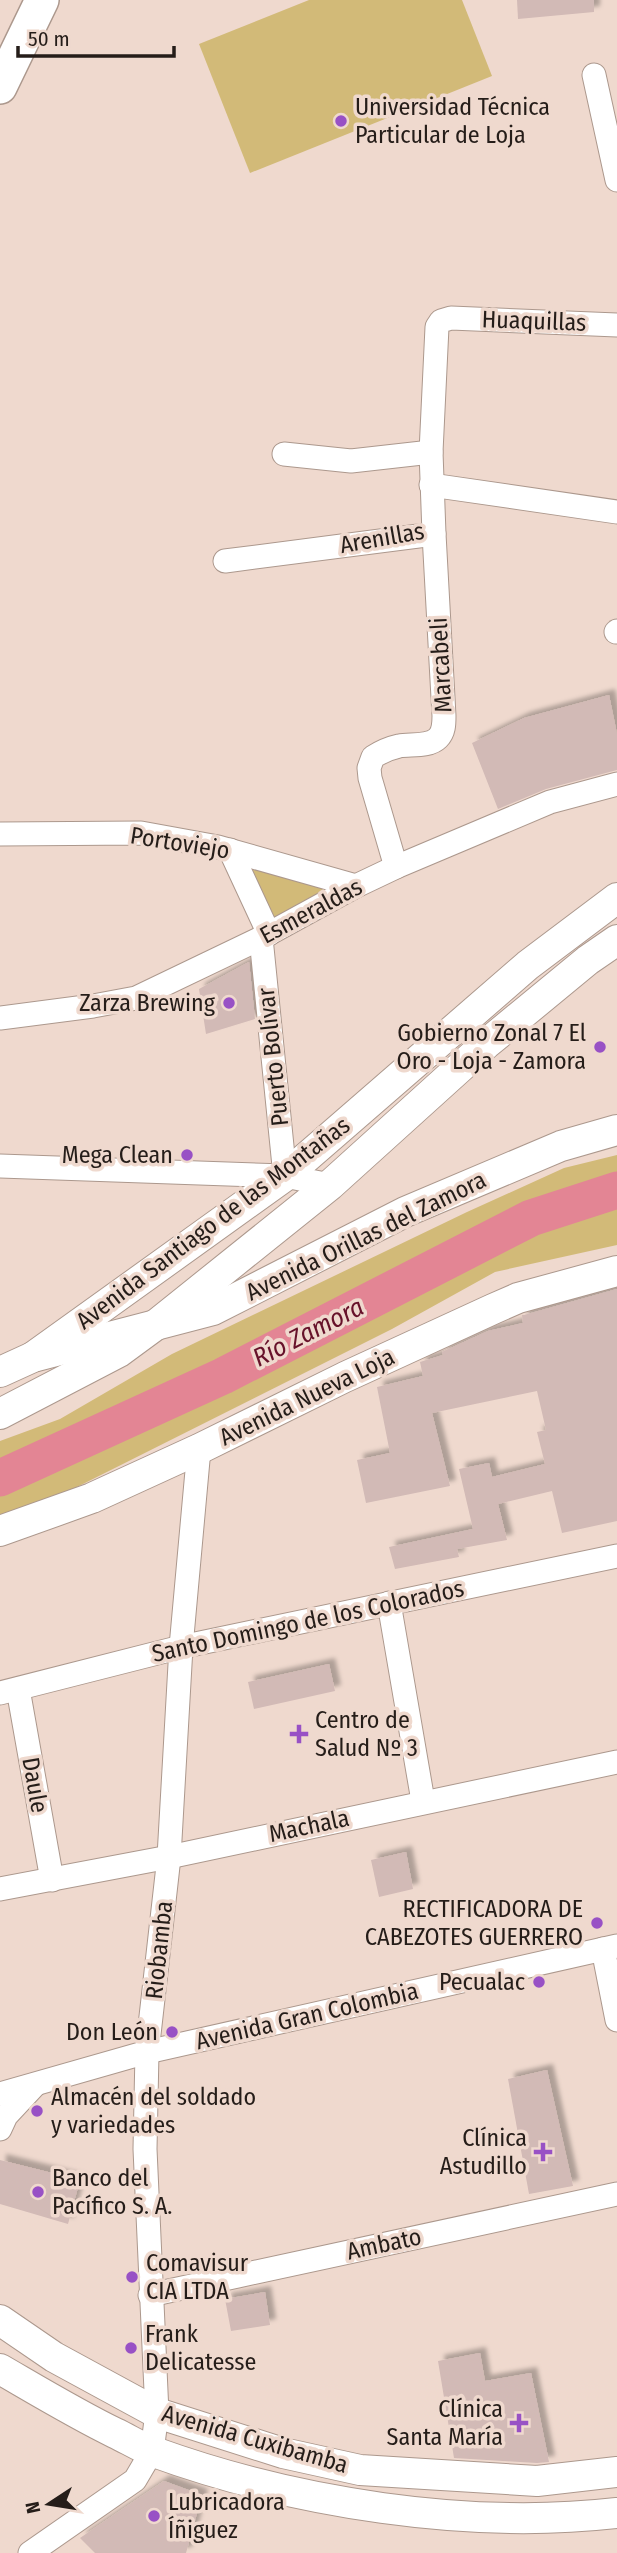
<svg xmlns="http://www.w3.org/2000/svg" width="617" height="2553" font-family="'Fira Sans Condensed',sans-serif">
<defs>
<filter id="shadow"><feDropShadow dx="6" dy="-6" stdDeviation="2" flood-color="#0004"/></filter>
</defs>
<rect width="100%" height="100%" fill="#efd9ce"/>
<g fill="#d2ba78">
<path d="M309 0H462L492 76 250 173 199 44Z"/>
<path d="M230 850 356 886 269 934Z"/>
<path d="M617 1155V1245L495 1272 392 1329 69 1491 0 1516V1441L60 1419 172 1354 467 1212 564 1168Z"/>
</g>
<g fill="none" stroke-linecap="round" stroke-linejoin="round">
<path stroke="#e38594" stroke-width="37" d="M0 1478 223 1376 531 1218 617 1190"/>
</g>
<g fill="#d2bab6" filter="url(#shadow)">
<path d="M517 0H594V12L518 19Z"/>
<path d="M609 695 617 734V770L546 789 498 809 472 743 524 718Z"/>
<path d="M249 962 255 1019 206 1034 199 989Z"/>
<path d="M617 1289V1521L562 1533 552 1491 498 1504 507 1540 457 1549 459 1557 395 1569 389 1547 473 1529 459 1469 489 1463 492 1477 545 1464 537 1432 546 1430 537 1391 432 1413 450 1486 366 1503 357 1460 390 1453 377 1387 423 1376 420 1362 443 1355 442 1352 488 1331 523 1323 522 1315H524Z"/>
<path d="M329 1664 335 1691 254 1709 248 1682Z"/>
<path d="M406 1852 413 1889 379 1897 371 1860Z"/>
<path d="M547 2070 573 2186 529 2194 508 2079Z"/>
<path d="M0 2160 80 2180 68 2224 0 2204Z"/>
<path d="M265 2292 270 2325 231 2331 225 2299Z"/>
<path d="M480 2353 485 2381 531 2373 549 2462 537 2463 454 2458 438 2361Z"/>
<path d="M164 2481 202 2495 186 2553H95L80 2538Z"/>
</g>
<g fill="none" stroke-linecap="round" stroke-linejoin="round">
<g stroke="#ac988d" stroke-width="25">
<g id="minor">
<path d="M594 75 617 180"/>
<path d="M284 454 351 461 431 452"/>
<path d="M431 485 617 512"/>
<path d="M225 561 434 534 431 452 437 327 441 321 451 318 617 325"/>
<path d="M616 632 617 631"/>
<path d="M0 834 141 833 218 847 356 886"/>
<path d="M230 850 269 934"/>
<path d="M396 867 370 778 369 768 373 757C381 752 390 748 399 746 411 744 429 747 438 738 444 732 444 724 444 716L434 534"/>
<path d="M261 938 285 1176"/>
<path d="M0 1018 93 1006 136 998 261 938 356 886 396 867 550 802 617 784"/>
<path d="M0 1166 285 1176 330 1185"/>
<path d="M389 1603 423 1801"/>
<path d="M18 1689 52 1880"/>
<path d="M0 1693 181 1647 617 1556"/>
<path d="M0 1889 169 1857 617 1762"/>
<path d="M603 1949 617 2020"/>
<path d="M0 2094 147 2052 617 1946"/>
<path d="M0 2129 6 2116 34 2086"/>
<path d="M150 2295 617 2194"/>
<path d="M30 2553 135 2480 152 2451 157 2413 145 2149 147 2052 169 1857 181 1647 199 1449"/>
</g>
</g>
<g stroke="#ac988d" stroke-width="32">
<g id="major">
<path d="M33 1357 285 1176 528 965 617 898"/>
<path d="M0 1372 33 1357 213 1310 405 1212 561 1146 617 1130"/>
<path d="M0 1414 119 1352 153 1327 330 1185 486 1044 588 960 617 940"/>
<path d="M0 1531 92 1498 199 1449 345 1377 493 1309 518 1298 617 1271"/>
<path d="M0 2320 54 2357 157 2413 283 2453 360 2470 537 2481 617 2472"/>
<path d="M0 2369C38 2391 76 2414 115 2433 128 2439 140 2447 154 2452 295 2503 468 2530 617 2513"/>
</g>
</g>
<g stroke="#ac988d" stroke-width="36">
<path id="highway" d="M0 87 42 0"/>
</g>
<use href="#minor" stroke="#fff" stroke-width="23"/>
<use href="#major" stroke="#fff" stroke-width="30"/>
<use href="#highway" stroke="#fff" stroke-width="33"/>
</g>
<g fill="#9851c5" stroke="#efd9ce" stroke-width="2.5">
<circle cx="341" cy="121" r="7"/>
<circle cx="229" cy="1003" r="7"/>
<circle cx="600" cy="1047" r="7"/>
<circle cx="187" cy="1155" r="7"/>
<path d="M295.5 1723.5h7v7h7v7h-7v7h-7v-7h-7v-7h7z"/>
<circle cx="597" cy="1923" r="7"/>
<circle cx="539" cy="1982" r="7"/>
<circle cx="172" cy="2032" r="7"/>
<circle cx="37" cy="2111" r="7"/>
<path d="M539.5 2141.5h7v7h7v7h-7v7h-7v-7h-7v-7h7z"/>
<circle cx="38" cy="2192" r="7"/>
<circle cx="132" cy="2277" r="7"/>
<circle cx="131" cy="2348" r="7"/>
<path d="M515.5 2412.5h7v7h7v7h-7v7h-7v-7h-7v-7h7z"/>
<circle cx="154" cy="2516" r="7"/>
</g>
<g text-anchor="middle" stroke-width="7" stroke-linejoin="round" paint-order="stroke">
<g font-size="24" fill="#251d19" stroke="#efd9ce" text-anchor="end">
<text x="355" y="115" text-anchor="start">Universidad Técnica<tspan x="355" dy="28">Particular de Loja</tspan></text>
<text x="215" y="1011">Zarza Brewing</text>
<text x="586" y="1041">Gobierno Zonal 7 El<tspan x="586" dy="28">Oro - Loja - Zamora</tspan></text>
<text x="173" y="1163">Mega Clean</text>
<text x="315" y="1728" text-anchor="start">Centro de<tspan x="315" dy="28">Salud Nº 3</tspan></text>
<text x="583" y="1917">RECTIFICADORA DE<tspan x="583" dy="28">CABEZOTES GUERRERO</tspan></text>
<text x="525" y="1990">Pecualac</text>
<text x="158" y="2040">Don León</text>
<text x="51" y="2105" text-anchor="start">Almacén del soldado<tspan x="51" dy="28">y variedades</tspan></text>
<text x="527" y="2146">Clínica<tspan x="527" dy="28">Astudillo</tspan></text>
<text x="52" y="2186" text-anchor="start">Banco del<tspan x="52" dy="28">Pacífico S. A.</tspan></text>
<text x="146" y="2271" text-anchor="start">Comavisur<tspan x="146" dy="28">CIA LTDA</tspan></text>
<text x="145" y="2342" text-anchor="start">Frank<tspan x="145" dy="28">Delicatesse</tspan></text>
<text x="503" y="2417">Clínica<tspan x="503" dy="28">Santa María</tspan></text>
<text x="168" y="2510" text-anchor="start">Lubricadora<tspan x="168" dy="28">Íñiguez</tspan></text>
</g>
<g font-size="24" fill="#251d19" stroke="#efd9ce">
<text transform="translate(534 321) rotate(2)" y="8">Huaquillas</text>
<text transform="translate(382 538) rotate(-10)" y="8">Arenillas</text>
<text transform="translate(441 665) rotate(-93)" y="8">Marcabeli</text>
<text transform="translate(180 843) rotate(9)" y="8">Portoviejo</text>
<text transform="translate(311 911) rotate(-28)" y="8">Esmeraldas</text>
<text transform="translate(273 1057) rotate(-96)" y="8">Puerto Bolívar</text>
<text transform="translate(213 1223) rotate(-37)" y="8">Avenida Santiago de las Montañas</text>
<text transform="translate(366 1236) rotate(-26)" y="8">Avenida Orillas del Zamora</text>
<text transform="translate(307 1397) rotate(-26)" y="8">Avenida Nueva Loja</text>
<text transform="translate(308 1621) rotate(-12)" y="8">Santo Domingo de los Colorados</text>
<text transform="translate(35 1785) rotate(80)" y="8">Daule</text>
<text transform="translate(309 1826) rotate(-12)" y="8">Machala</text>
<text transform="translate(159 1950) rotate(-84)" y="8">Riobamba</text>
<text transform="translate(307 2016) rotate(-13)" y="8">Avenida Gran Colombia</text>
<text transform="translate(384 2244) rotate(-12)" y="8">Ambato</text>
<text transform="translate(255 2439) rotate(16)" y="8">Avenida Cuxibamba</text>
</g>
<g font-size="26" font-style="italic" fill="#67122a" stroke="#efd9ce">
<text transform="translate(308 1332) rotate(-27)" y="9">Río Zamora</text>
</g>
</g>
<g transform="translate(49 2504) rotate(258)" stroke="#efd9ce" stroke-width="5" paint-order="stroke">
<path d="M0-5L12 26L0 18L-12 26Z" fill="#251d19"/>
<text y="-10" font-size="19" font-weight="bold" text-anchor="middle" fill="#251d19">N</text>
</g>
<path d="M18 46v10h156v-10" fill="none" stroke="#251d19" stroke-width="3.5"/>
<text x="28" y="46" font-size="21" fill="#251d19" stroke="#efd9ce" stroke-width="5" paint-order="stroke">50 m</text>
</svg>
